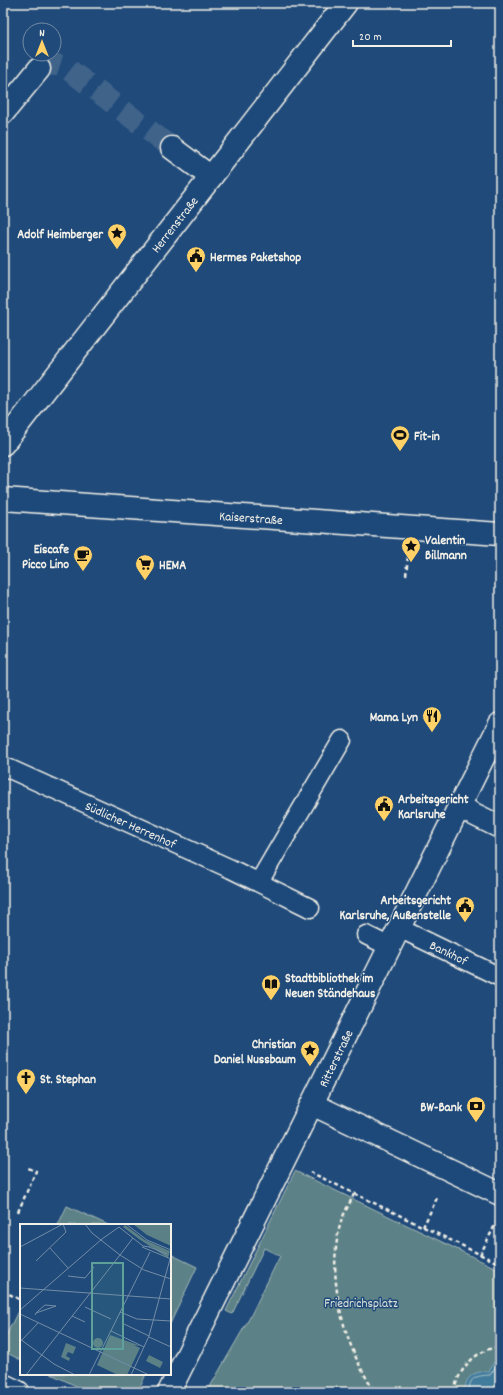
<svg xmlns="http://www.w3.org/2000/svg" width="503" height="1395" font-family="Dekko,sans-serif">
<rect width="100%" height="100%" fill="#1f4a7a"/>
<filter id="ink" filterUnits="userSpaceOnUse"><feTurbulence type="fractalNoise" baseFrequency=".025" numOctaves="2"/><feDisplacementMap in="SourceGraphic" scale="8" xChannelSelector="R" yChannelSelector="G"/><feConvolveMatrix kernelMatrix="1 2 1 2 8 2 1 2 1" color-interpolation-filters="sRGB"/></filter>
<g filter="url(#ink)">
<g fill="#5b8186" stroke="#a8b9b7">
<path d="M295 1171 500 1270V1392H207L249 1319 280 1256 264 1248 232 1314 226 1311Z"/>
<path d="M67 1206 108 1225H58Z"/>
<path d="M170 1254 197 1267 170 1324Z"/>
<path d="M21 1305V1360L3 1351V1342Z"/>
<path d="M51 1374H146L138 1392H89Z"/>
</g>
<path fill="#437b9d" stroke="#8aaabb" d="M494 1362 500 1364V1392H465C464 1377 475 1370 489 1372Z"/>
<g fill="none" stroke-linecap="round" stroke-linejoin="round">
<path stroke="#adc2ca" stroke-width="1" d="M469 1392C469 1376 477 1376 490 1375L495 1368H500"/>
<path stroke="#3f638a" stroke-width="22" stroke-dasharray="22 11" stroke-linecap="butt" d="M39 69C49 62 57 64 68 69L172 148"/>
<g stroke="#f4f1e8" stroke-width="21">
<g id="service">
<path d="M3 766 231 869 310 908"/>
<path d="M259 882 342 740"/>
<path d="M399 928 500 977"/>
<path d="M366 935 390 947"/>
</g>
</g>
<g stroke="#f4f1e8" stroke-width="25">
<g id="pedestrian">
<path d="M3 444 211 177"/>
<path d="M3 499 500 534"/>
<path d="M459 807 500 827"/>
<path d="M399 928 500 724"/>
<path d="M312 1104 500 1194"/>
</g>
</g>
<g stroke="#f4f1e8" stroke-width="25">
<g id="minor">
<path d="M3 113 39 69"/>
<path d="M172 148 211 177 346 3"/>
<path d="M3 1385 18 1392"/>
<path d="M169 1392 399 928"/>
</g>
</g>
<g stroke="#f4f1e8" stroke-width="2.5" stroke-dasharray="4 3" stroke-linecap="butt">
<path d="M406 575 408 556"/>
<path d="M310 1172 500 1264"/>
<path d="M354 1194C350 1203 343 1214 340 1225 326 1280 344 1346 375 1392"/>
<path d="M18 1212 36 1171 28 1168"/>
<path d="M423 1227 438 1196"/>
<path d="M480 1255 497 1221"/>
<path d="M3 1291 21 1300"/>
<path d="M454 1392C458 1369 476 1349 500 1347"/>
</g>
<use href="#service" stroke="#1f4a7a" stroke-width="18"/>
<use href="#pedestrian" stroke="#1f4a7a" stroke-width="22"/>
<use href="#minor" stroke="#1f4a7a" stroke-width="22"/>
</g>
</g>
<defs>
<g id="sight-pin" transform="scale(1)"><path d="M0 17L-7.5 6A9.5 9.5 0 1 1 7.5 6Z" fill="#ffd166" stroke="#1f4a7a"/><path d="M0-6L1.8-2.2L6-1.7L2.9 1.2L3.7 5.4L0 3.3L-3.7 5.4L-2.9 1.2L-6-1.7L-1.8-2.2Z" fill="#111"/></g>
<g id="civic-pin" transform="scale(1)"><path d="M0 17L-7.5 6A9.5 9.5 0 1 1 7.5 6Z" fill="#ffd166" stroke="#1f4a7a"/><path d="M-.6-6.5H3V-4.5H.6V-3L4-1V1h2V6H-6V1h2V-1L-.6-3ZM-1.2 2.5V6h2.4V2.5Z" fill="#111"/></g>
<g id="stadium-pin" transform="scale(1)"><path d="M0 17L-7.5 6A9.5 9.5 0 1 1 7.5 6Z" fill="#ffd166" stroke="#1f4a7a"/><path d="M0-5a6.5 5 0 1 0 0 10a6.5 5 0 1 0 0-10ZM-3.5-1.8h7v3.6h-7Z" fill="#111"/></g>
<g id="cafe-pin" transform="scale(1)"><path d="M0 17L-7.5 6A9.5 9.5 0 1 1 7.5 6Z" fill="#ffd166" stroke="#1f4a7a"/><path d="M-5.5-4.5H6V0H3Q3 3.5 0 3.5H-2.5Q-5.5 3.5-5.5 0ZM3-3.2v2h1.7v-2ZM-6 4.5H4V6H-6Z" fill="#111"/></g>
<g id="supermarket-pin" transform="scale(1)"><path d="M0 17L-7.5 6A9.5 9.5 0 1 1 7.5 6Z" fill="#ffd166" stroke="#1f4a7a"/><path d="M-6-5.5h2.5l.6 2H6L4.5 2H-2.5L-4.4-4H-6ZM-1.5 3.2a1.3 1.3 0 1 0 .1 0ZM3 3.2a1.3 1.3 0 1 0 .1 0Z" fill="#111"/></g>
<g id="restaurant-pin" transform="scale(1)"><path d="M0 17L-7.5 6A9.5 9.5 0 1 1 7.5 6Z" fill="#ffd166" stroke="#1f4a7a"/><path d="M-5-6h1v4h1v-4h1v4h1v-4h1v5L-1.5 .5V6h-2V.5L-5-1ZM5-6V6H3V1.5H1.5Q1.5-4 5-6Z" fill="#111"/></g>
<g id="library-pin" transform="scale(1)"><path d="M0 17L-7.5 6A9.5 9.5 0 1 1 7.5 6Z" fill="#ffd166" stroke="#1f4a7a"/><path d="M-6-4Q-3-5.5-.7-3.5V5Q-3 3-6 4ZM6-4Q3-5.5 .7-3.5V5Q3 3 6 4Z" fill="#111"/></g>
<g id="church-pin" transform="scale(1)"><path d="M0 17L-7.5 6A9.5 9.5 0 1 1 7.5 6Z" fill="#ffd166" stroke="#1f4a7a"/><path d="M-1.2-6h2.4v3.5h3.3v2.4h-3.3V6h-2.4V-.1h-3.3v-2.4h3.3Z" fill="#111"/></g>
<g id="bank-pin" transform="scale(1)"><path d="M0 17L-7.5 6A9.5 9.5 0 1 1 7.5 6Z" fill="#ffd166" stroke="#1f4a7a"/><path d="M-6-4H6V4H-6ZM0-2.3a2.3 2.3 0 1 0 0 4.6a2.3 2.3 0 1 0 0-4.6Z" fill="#111"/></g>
</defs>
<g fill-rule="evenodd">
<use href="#sight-pin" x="117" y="233"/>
<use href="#civic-pin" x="196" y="256"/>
<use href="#stadium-pin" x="400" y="435"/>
<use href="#sight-pin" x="411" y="546"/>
<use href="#cafe-pin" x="83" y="555"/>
<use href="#supermarket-pin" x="145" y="564"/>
<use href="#restaurant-pin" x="432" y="716"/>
<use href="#civic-pin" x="384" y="805"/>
<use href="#civic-pin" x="465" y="906"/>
<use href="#library-pin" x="271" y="984"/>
<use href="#sight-pin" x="310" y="1050"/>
<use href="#church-pin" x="26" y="1078"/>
<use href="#bank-pin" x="476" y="1106"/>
</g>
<g text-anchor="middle" stroke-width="3" stroke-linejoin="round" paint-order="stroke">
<g font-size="13" fill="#f4f1e8" stroke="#1f4a7a">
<text transform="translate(174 224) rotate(-52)" y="5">Herrenstraße</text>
<text transform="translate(251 517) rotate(4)" y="5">Kaiserstraße</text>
<text transform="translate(131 824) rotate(24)" y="5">Südlicher Herrenhof</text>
<text transform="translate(449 952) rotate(26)" y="5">Bankhof</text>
<text transform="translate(335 1058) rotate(-64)" y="5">Ritterstraße</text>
</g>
<g font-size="13" font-weight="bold" fill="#f4f1e8" stroke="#1f4a7a" text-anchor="start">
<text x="103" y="238" text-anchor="end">Adolf Heimberger</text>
<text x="210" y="261">Hermes Paketshop</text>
<text x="414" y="440">Fit-in</text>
<text x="425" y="544">Valentin<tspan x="425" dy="15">Billmann</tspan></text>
<text x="69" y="553" text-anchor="end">Eiscafe<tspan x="69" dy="15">Picco Lino</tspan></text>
<text x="159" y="569">HEMA</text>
<text x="418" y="721" text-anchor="end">Mama Lyn</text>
<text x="398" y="803">Arbeitsgericht<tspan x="398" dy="15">Karlsruhe</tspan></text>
<text x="451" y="904" text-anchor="end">Arbeitsgericht<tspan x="451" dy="15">Karlsruhe, Außenstelle</tspan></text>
<text x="285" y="982">Stadtbibliothek im<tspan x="285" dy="15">Neuen Ständehaus</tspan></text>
<text x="296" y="1048" text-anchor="end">Christian<tspan x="296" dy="15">Daniel Nussbaum</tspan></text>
<text x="40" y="1083">St. Stephan</text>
<text x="462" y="1111" text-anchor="end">BW-Bank</text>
</g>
<g font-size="13" fill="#dde0d9" stroke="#1f4a7a">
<text x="361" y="1307">Friedrichsplatz</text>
</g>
</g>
<g transform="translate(20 1224)">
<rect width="151" height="151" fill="#1f4a7a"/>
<path d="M113 0H151V22L127 11ZM105 1 125 16 150 27 148 34 119 15 103 3ZM90 111 121 122 114 121 120 124 107 151H98L77 141ZM73 119a5 5 0 1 1 10 0a5 5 0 1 1-10 0ZM46 119 56 123 53 130 48 128 46 132 50 134 49 137 41 133ZM129 131 143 138 140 144 126 137Z" fill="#5b8186"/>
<path fill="none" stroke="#748da6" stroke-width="1" d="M65 0 72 9 100 31 113 14M106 0 127 16 151 26M82 15 99 3 123 22 130 23M0 23 43 0M122 23 151 35M129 23 147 30M30 24 48 44M16 37 46 8 43 0M48 52 65 54 74 43M0 64 151 75M65 83 91 95M0 86 82 15M100 88 117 95M0 90 129 151M15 91 16 89 18 87 25 81 36 82 16 89M52 92 65 98M117 95 151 97M104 100 129 112M91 107 124 123M129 113 151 123M0 115 34 140 55 151M0 118 18 99M6 151 100 31 124 46 151 55M69 151 130 28M111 151 129 112 150 35"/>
<path fill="#5fa199" fill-opacity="0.15" stroke="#5fa199" stroke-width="2" d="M72 39H103V125H72Z"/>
<rect width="151" height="151" fill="none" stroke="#f4f1e8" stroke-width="2"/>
</g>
<rect width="503" height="1395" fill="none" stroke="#1f4a7a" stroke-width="16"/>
<rect x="8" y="8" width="487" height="1379" fill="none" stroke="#f4f1e8" stroke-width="1.5" filter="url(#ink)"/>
<g transform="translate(42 42)"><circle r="19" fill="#1f4a7a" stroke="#748da6"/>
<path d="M0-3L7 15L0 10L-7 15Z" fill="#ffd166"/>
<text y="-6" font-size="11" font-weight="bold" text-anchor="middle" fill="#f4f1e8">N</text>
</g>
<path d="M353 40v6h98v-6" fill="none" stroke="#f4f1e8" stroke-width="2"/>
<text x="359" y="40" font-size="12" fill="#f4f1e8" stroke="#1f4a7a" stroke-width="3" paint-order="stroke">20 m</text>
</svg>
